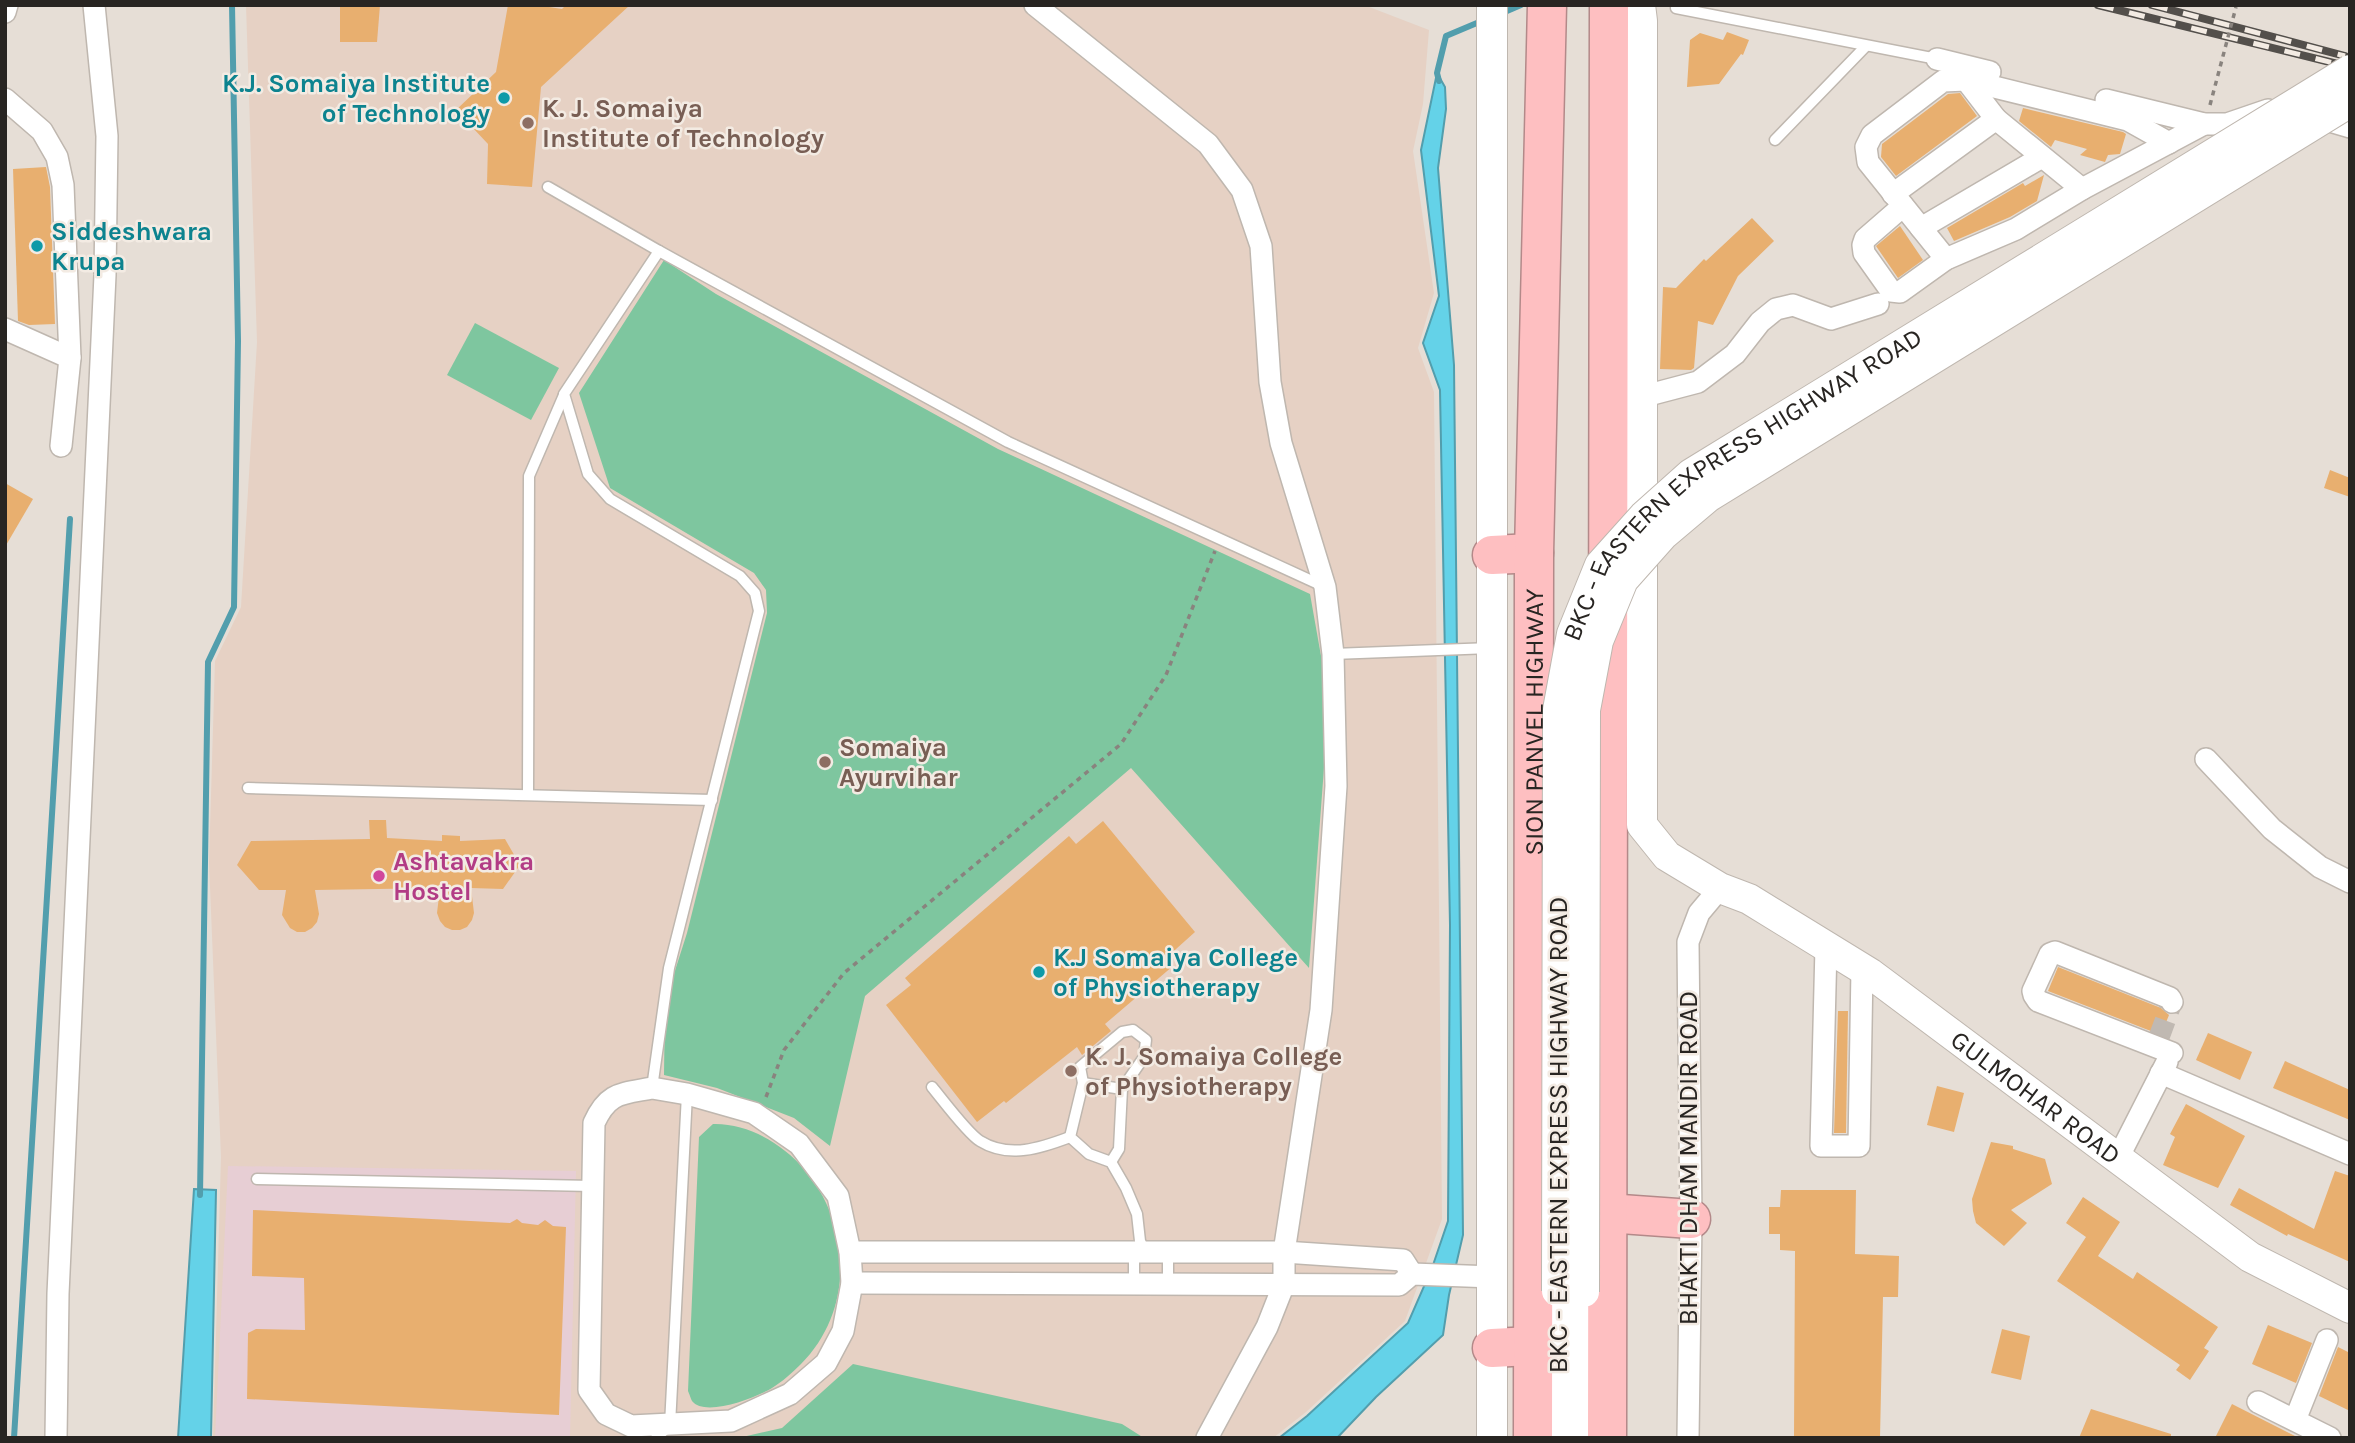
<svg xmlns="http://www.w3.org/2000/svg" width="2355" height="1443" font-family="Karla,sans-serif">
<rect width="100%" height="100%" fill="#e6ded6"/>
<path fill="#e6d1c4" d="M246 5H1364L1429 30 1423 104 1413 151 1434 293 1418 348 1434 392 1442 1219 1405 1321 1306 1412 1273 1438H213L221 1157 209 862 215 661 241 607 257 342Z"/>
<path fill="#e7ced4" d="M228 1166 576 1171 570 1438H215Z"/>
<g fill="#7ec69f">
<path d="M664 260 716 294 998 449 1310 594 1329 701 1309 968 1131 768 865 996 830 1146 794 1118 717 1088 664 1075 665 1002 687 933 767 613 766 590 754 573 610 488 579 393Z"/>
<path d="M475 323 559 368 531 420 447 375Z"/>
<path d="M713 1124C748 1123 783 1144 805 1170 852 1226 854 1311 801 1364 793 1372 782 1382 772 1388 757 1397 705 1418 692 1401 691 1399 689 1393 688 1391L699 1137Z"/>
<path d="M853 1364 1122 1424 1144 1438H738L782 1428Z"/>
</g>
<g fill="#64d2e8" stroke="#529ead" stroke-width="2">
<path d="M1437 73 1445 87 1446 109 1438 168 1454 365 1463 1235 1449 1295 1443 1335 1376 1397 1337 1438H1279L1307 1416 1408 1323 1432 1268 1448 1221 1450 925 1440 390 1423 343 1439 296 1421 150Z"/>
<path d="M194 1189 216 1190 211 1438H178Z"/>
</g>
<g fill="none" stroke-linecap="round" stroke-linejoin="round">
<g stroke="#529ead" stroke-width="6">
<path d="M1500 14 1521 5"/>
<path d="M1439 81 1437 73 1446 36 1484 20"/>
<path d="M200 1195 208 662 234 607 238 341 232 5"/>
<path d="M14 1438 70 519"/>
</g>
</g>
<g fill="#e8af6f">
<path d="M340 5H380L377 42H340Z"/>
<path d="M508 5H536L562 9 566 5H630L541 87 532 187 487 184 488 144 456 110 496 72Z"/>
<path d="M1727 32 1749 40 1743 55 1741 54 1719 84 1687 87 1690 40 1700 33 1723 40Z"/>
<path d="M1960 93 1977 116 1896 176 1881 157 1882 144 1948 94Z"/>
<path d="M2023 108 2123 132 2126 134 2120 154 2108 155 2105 162 2080 155 2087 149 2055 140 2051 147 2019 121Z"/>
<path d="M46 167 50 187 55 324 29 325 18 321 13 169Z"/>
<path d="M2044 175 2037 201 2010 217 1954 241 1947 228 2023 183 2025 186Z"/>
<path d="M1752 218 1774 241 1738 276 1713 325 1698 321 1694 368 1691 370 1660 369 1663 287 1676 288 1704 259 1706 261Z"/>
<path d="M1900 226 1923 260 1898 278 1876 246Z"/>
<path d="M2330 470 2350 478V497L2324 488Z"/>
<path d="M5 483 33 499 5 547Z"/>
<path d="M369 820H386L387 838 442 841V835L460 836V841L505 839 520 865 503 889 471 888 474 913 472 920 467 927 460 930H452L445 927 440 921 437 913 440 888 315 890 319 914 317 922 312 928 305 932H297L290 928 282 915 286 890H259L237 865 251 841 370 839Z"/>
<path d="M1103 821 1195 932 1166 958 1173 966 1105 1024 1111 1031 1082 1055 1077 1047 1006 1103 1004 1101 977 1122 886 1005 911 985 905 978 1069 836 1076 844Z"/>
<path d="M2058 967 2161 1008 2169 1015 2161 1035 2048 991Z"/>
<path d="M1838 1011H1848L1846 1133H1834Z"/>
<path d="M2208 1033 2252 1052 2240 1080 2196 1060Z"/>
<path d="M2285 1061 2350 1090V1120L2273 1088Z"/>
<path d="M1937 1086 1964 1093 1954 1132 1927 1125Z"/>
<path d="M2186 1104 2245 1136 2218 1188 2163 1165 2175 1137 2170 1134Z"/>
<path d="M1991 1142 2013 1146V1149L2045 1159 2052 1184 2011 1210 2027 1223 2004 1246 1976 1223 1973 1211 1972 1199Z"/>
<path d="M2335 1171 2350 1176V1262L2288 1234 2287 1236 2230 1205 2239 1188 2314 1229Z"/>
<path d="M1781 1190H1856L1855 1254 1899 1256 1898 1297H1883L1880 1438H1794L1795 1251 1780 1250V1234H1769V1207H1780Z"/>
<path d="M2083 1197 2120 1222 2098 1256 2133 1279 2137 1272 2218 1327 2204 1348 2209 1351 2190 1380 2176 1370 2180 1365 2057 1281 2086 1237 2066 1223Z"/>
<path d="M253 1210 510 1223 517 1219 522 1223 538 1225 545 1220 553 1226 566 1227 559 1415 247 1399 248 1333 256 1329 305 1330 304 1278 252 1276Z"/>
<path d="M2268 1325 2312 1343 2296 1383 2252 1364Z"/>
<path d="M2002 1329 2030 1336 2021 1380 1991 1373Z"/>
<path d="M2338 1347 2350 1353V1411L2319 1396Z"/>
<path d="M2232 1404 2299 1438H2215Z"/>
<path d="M2091 1409 2171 1434V1438H2079Z"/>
</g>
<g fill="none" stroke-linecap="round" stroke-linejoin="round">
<path stroke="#c0b9b2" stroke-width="21" stroke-dasharray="21 10" stroke-linecap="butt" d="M2158 1040 2172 1002"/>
<g stroke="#bfb7af" stroke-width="13">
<g id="lane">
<path d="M1676 8 1937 59"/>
<path d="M1775 140 1866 46"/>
<path d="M548 187 659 251"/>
<path d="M1333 654 1491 648"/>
<path d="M248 788 712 800"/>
<path d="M528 794 529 476 564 395"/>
<path d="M1083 1083 1122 1089 1119 1149 1111 1162"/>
<path d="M932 1087C942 1099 968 1134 980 1141 1009 1159 1041 1148 1070 1137"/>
<path d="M652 1088 669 968 759 611 755 593 740 576 610 499 588 474 564 394 659 251 1008 442 1325 587"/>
<path d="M1122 1089 1144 1057 1146 1040 1133 1030 1122 1032 1080 1067 1083 1083 1070 1137 1089 1154 1111 1162 1126 1188 1137 1214 1140 1241 1145 1252"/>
<path d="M257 1179 592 1186"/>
<path d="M1134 1252V1283"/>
<path d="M1168 1283V1252"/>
<path d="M656 1438 670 1425 687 1094"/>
</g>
</g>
<g stroke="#bfb7af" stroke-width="24">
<g id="street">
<path d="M1035 5 1208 144 1242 190 1261 246 1270 382 1281 443 1325 587 1333 654 1336 786 1321 1010 1284 1252V1284L1267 1327 1207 1438"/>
<path d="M5 12 7 5"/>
<path d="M1937 59 1990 72"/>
<path d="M1966 80 1996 119"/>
<path d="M5 99 42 131 57 157 63 185 70 358"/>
<path d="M2106 100 2204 124H2227L2268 110"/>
<path d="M2316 117 2350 127"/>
<path d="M1893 194 1996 119 2082 189"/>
<path d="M1903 206 1865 239 1863 245 1864 253 1891 291 1900 292 1946 259 2016 229 2082 189 2204 124"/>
<path d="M1921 228 2042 157"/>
<path d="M1946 259 1868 162 1866 147 1872 135 1943 81 1966 80 2128 120 2169 143"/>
<path d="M5 329 70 358 61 446"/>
<path d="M1641 397 1698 382 1735 354 1760 322 1776 309 1793 305 1831 319 1878 304"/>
<path d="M2206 759 2272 829 2320 867 2350 882"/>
<path d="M1826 947 1821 1146H1859L1862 969"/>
<path d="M2172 1053 2038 1001 2034 995 2033 991 2050 954 2055 952 2170 998 2172 1002"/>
<path d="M2161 1073 2350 1154"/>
<path d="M652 1088 687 1094 754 1113 799 1144 838 1196 850 1252 852 1283 843 1331 826 1363 790 1394 731 1421 631 1426 606 1414 589 1390 594 1123C608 1092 621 1094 652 1088Z"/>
<path d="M2118 1158 2167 1062"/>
<path d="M850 1252H1284L1403 1260 1412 1274"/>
<path d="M852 1283 1399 1285 1412 1274 1493 1277"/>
<path d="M2258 1402 2330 1438"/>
<path d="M2295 1420 2327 1340"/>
<path d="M56 1438 58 1294 105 275 107 136 94 5"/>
<path d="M1688 1438 1691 1219 1688 942 1699 913 1720 888"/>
</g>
</g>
<g stroke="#bfb7af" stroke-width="32">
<g id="secondary">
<path d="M1492 5V1438"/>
<path id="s1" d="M1640 5 1642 21V825L1667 856 1720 888 1749 899 1871 974 2250 1257 2350 1308"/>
<path d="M1557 1291 1558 1438"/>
<path d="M1583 1438 1584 1292"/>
</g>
</g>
<g stroke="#b38989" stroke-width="41">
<g id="highway">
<path d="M1492 555 1534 553"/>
<path d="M1607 1213 1691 1219"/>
<path d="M1492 1348 1533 1346"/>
<path id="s2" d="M1533 1438 1534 553 1547 5"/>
<path d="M1607 1438 1609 5"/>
</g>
</g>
<path stroke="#89837e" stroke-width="3.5" stroke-dasharray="5 5" stroke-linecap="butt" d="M766 1097 784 1050 844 973 1121 744 1166 675 1215 551"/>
<use href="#lane" stroke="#fff" stroke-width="10"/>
<use href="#street" stroke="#fff" stroke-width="21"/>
<use href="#secondary" stroke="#fff" stroke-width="30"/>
<use href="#highway" stroke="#febfc1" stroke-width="38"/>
<g stroke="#534f4b" stroke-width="8">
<g id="rail">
<path d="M2098 5 2350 67"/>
<path d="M2152 5 2345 56"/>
</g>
</g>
<use href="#rail" stroke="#f3ebe3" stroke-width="5" stroke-dasharray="16" stroke-linecap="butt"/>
<g stroke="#bfb7af" stroke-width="32" stroke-linecap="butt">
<g id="secondary-bridge">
<path id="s3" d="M1557 1291 1558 710 1572 634 1600 565 1644 516 1691 474 2350 70"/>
<path d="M1584 1292 1585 710 1598 641 1623 580 1663 535 1708 497 2350 102"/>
</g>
</g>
<path stroke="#89837e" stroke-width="3.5" stroke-dasharray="5 5" stroke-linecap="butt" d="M2210 105 2236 7"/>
<use href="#secondary-bridge" stroke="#fff" stroke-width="30"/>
</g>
<g fill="#0f9aa8" stroke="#f3ebe3" stroke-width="2.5">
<circle cx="504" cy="98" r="7"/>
<circle cx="37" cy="246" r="7"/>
<circle cx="1039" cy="972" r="7"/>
</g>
<g fill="#8d6e63" stroke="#f3ebe3" stroke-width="2.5">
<circle cx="528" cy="123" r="7"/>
<circle cx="825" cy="762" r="7"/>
<circle cx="1071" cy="1071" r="7"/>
</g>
<circle fill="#d1479c" stroke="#f3ebe3" stroke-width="2.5" cx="379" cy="876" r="7"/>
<g text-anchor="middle" stroke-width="5" stroke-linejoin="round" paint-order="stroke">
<g font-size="26" font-weight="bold" fill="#0d838f" stroke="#f3ebe3" text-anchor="start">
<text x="490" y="92" text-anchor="end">K.J. Somaiya Institute<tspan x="490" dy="30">of Technology</tspan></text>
<text x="51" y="240">Siddeshwara<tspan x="51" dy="30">Krupa</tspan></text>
<text x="1053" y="966">K.J Somaiya College<tspan x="1053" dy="30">of Physiotherapy</tspan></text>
</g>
<g font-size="26" font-weight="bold" fill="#785e54" stroke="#f3ebe3" text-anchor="start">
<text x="542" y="117">K. J. Somaiya<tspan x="542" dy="30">Institute of Technology</tspan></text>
<text x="839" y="756">Somaiya<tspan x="839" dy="30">Ayurvihar</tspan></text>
<text x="1085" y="1065">K. J. Somaiya College<tspan x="1085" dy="30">of Physiotherapy</tspan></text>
</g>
<g font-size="26" fill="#282522" stroke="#f3ebe3">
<text dy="9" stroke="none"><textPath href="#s3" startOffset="891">BKC - EASTERN EXPRESS HIGHWAY ROAD</textPath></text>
<text dy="9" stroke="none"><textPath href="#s2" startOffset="716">SION PANVEL HIGHWAY</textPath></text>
<text dy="9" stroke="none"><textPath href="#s1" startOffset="1302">GULMOHAR ROAD</textPath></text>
<text transform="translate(1558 1135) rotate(-90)" y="9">BKC - EASTERN EXPRESS HIGHWAY ROAD</text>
<text transform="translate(1688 1158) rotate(-90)" y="9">BHAKTI DHAM MANDIR ROAD</text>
</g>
<g font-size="26" font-weight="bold" fill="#b23c85" stroke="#f3ebe3" text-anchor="start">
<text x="393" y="870">Ashtavakra<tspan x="393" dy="30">Hostel</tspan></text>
</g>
</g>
<rect width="2355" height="1443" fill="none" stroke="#282522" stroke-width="14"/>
</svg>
